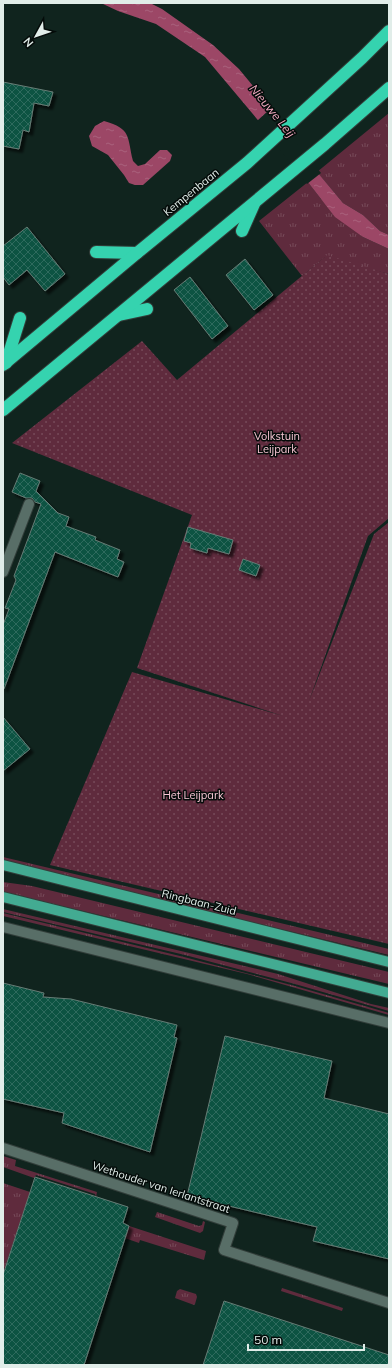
<svg xmlns="http://www.w3.org/2000/svg" width="392" height="1368" font-family="Mulish,sans-serif">
<defs>
<pattern id="grass-tufts" width="24" height="20" patternUnits="userSpaceOnUse"><rect width="24" height="20" fill="#5f2b3d"/><path d="M3 7l-1-3M5 7V3M7 7l1-3M15 17l-1-3M17 17v-4M19 17l1-3" fill="none" stroke="#764a59"/></pattern>
<pattern id="park-dots" width="8" height="8" patternUnits="userSpaceOnUse"><rect width="8" height="8" fill="#5f2b3d"/><path d="M2 2h.1M6 6h.1" fill="none" stroke="#764a59" stroke-width="1.8" stroke-linecap="round"/></pattern>
<pattern id="water-ripples" width="26" height="14" patternUnits="userSpaceOnUse"><rect width="26" height="14" fill="#9c4766"/><path d="M2 4q2-2 4 0t4 0M15 11q2-2 4 0t4 0" fill="none" stroke="#aa627c"/></pattern>
<pattern id="building-cross-hatch" width="8" height="8" patternUnits="userSpaceOnUse"><rect width="8" height="8" fill="#0b5242"/><path d="M0 0l8 8M0 8l8-8" fill="none" stroke="#2e6b5d"/></pattern>
<filter id="shadow"><feDropShadow dx="3.5" dy="3.5" stdDeviation="1" flood-color="#0009"/></filter>
</defs>
<rect width="100%" height="100%" fill="#10241e"/>
<g fill="url(#grass-tufts)">
<path d="M389 113V235L380 231 363 215 343 203 317 172Z"/>
<path d="M308 182 321 199 363 237 389 249V274L325 257 302 276 259 221Z"/>
<path d="M3 857 389 949V955L16 866 3 862Z"/>
<path d="M3 882 32 886 389 972V984L3 892Z"/>
<path d="M3 909 278 974 371 1004 389 1008V1011L295 984 185 955 3 912Z"/>
<path d="M3 913 184 957 295 986 389 1013V1015L247 974 3 916Z"/>
<path d="M3 1156 16 1160 15 1166 97 1192 96 1197 95 1194 36 1175 34 1178 3 1167Z"/>
<path d="M3 1183 30 1192 3 1273Z"/>
<path d="M157 1212 199 1226 202 1225 203 1221 205 1222 203 1231 200 1233 155 1217Z"/>
<path d="M123 1224 206 1251 204 1260 140 1240 139 1243 119 1236Z"/>
<path d="M282 1288 343 1308 342 1311 281 1291Z"/>
<path d="M180 1289 196 1294 197 1297 195 1304 194 1305 175 1298 177 1291Z"/>
</g>
<path fill="url(#park-dots)" d="M327 255 389 274V518L368 536 309 701 374 534 389 522V944L50 865 132 672 283 716 137 668 192 515 12 443 142 341 177 380Z"/>
<g fill="url(#water-ripples)">
<path d="M101 3H150L162 9 213 45 239 69 253 86 263 105 293 143 343 203 363 215 380 231 389 235V249L363 237 335 217 283 150 205 57 156 24 118 11Z"/>
<path d="M104 121C132 129 127 137 133 161L138 166 145 164 160 150H167L172 155 170 161 143 185H135L129 183 124 175 108 155 92 146 89 136 95 126Z"/>
</g>
<path fill="#10241e" d="M269 110 321 173 307 184 257 121Z"/>
<g fill="url(#building-cross-hatch)" stroke="#667c75" filter="url(#shadow)">
<path d="M3 82 53 92 49 106 34 103 29 132 23 130 19 149 3 146Z"/>
<path d="M27 227 65 274 45 291 27 270 9 285 3 277V246Z"/>
<path d="M245 259 273 295 254 310 226 275Z"/>
<path d="M190 277 228 326 212 339 174 290Z"/>
<path d="M20 473 40 481 36 491 58 513 69 517 66 526 96 537 95 540 120 550 117 559 124 562 118 577 55 552 4 689 3 688V625L9 609 5 608 16 580 14 576 41 504 35 502 32 498H26L12 492Z"/>
<path d="M188 527 233 540 229 554 208 548 207 553 190 548 191 543 184 541Z"/>
<path d="M243 559 260 565 256 576 239 570Z"/>
<path d="M3 717 30 749 3 771Z"/>
<path d="M3 983 44 993 43 997 71 999 177 1025 174 1037 177 1038 150 1152 62 1123 64 1113 3 1099Z"/>
<path d="M225 1036 332 1061 324 1098 389 1114V1259L313 1241 317 1227 187 1196Z"/>
<path d="M35 1177 128 1207 123 1223 129 1226 84 1365H3V1275Z"/>
<path d="M224 1301 389 1355V1365H203Z"/>
</g>
<g fill="none" stroke-linecap="round" stroke-linejoin="round">
<g stroke="#323e3a" stroke-width="12">
<g id="minor">
<path d="M3 572 29 504"/>
<path d="M3 927 389 1023"/>
<path d="M3 1148 233 1223 224 1250 389 1303"/>
</g>
</g>
<g stroke="#323e3a" stroke-width="12">
<g id="major">
<path d="M3 865 389 962"/>
<path d="M3 897 389 993"/>
</g>
</g>
<g stroke="#323e3a" stroke-width="14">
<g id="highway">
<path d="M242 231 254 204"/>
<path d="M96 252 137 253"/>
<path d="M119 315 147 309"/>
<path d="M6 363 20 318"/>
<path d="M3 365 137 253 247 163 362 58 389 31"/>
<path d="M3 410 325 144 389 88"/>
</g>
</g>
<use href="#minor" stroke="#586e67" stroke-width="10"/>
<use href="#major" stroke="#43ab92" stroke-width="10"/>
<use href="#highway" stroke="#35d3af" stroke-width="12"/>
</g>
<g text-anchor="middle" stroke-width="3" stroke-linejoin="round" paint-order="stroke">
<g font-size="11" fill="#e1ede9" stroke="#040b09">
<text transform="translate(191 192) rotate(-39)" y="4">Kempenbaan</text>
<text transform="translate(199 902) rotate(14)" y="4">Ringbaan-Zuid</text>
<text transform="translate(161 1187) rotate(18)" y="4">Wethouder van Ierlantstraat</text>
</g>
<g font-size="11" fill="#f6c5d3" stroke="#040b09">
<text x="277" y="440">Volkstuin<tspan x="277" dy="13">Leijpark</tspan></text>
<text x="193" y="799">Het Leijpark</text>
</g>
<g font-size="12" font-style="italic" fill="#f7aec5" stroke="#040b09">
<text transform="translate(272 111) rotate(51)" y="4">Nieuwe Leij</text>
</g>
</g>
<rect width="392" height="1368" fill="none" stroke="#e1ede9" stroke-width="8"/>
<g transform="translate(36 36) rotate(230)" stroke="#040b09" stroke-width="3" paint-order="stroke">
<path d="M0-3L7 15L0 10L-7 15Z" fill="#e1ede9"/>
<text y="-6" font-size="11" font-weight="bold" text-anchor="middle" fill="#e1ede9">N</text>
</g>
<path d="M248 1344v6h116v-6" fill="none" stroke="#e1ede9" stroke-width="2"/>
<text x="254" y="1344" font-size="12" fill="#e1ede9" stroke="#040b09" stroke-width="3" paint-order="stroke">50 m</text>
</svg>
